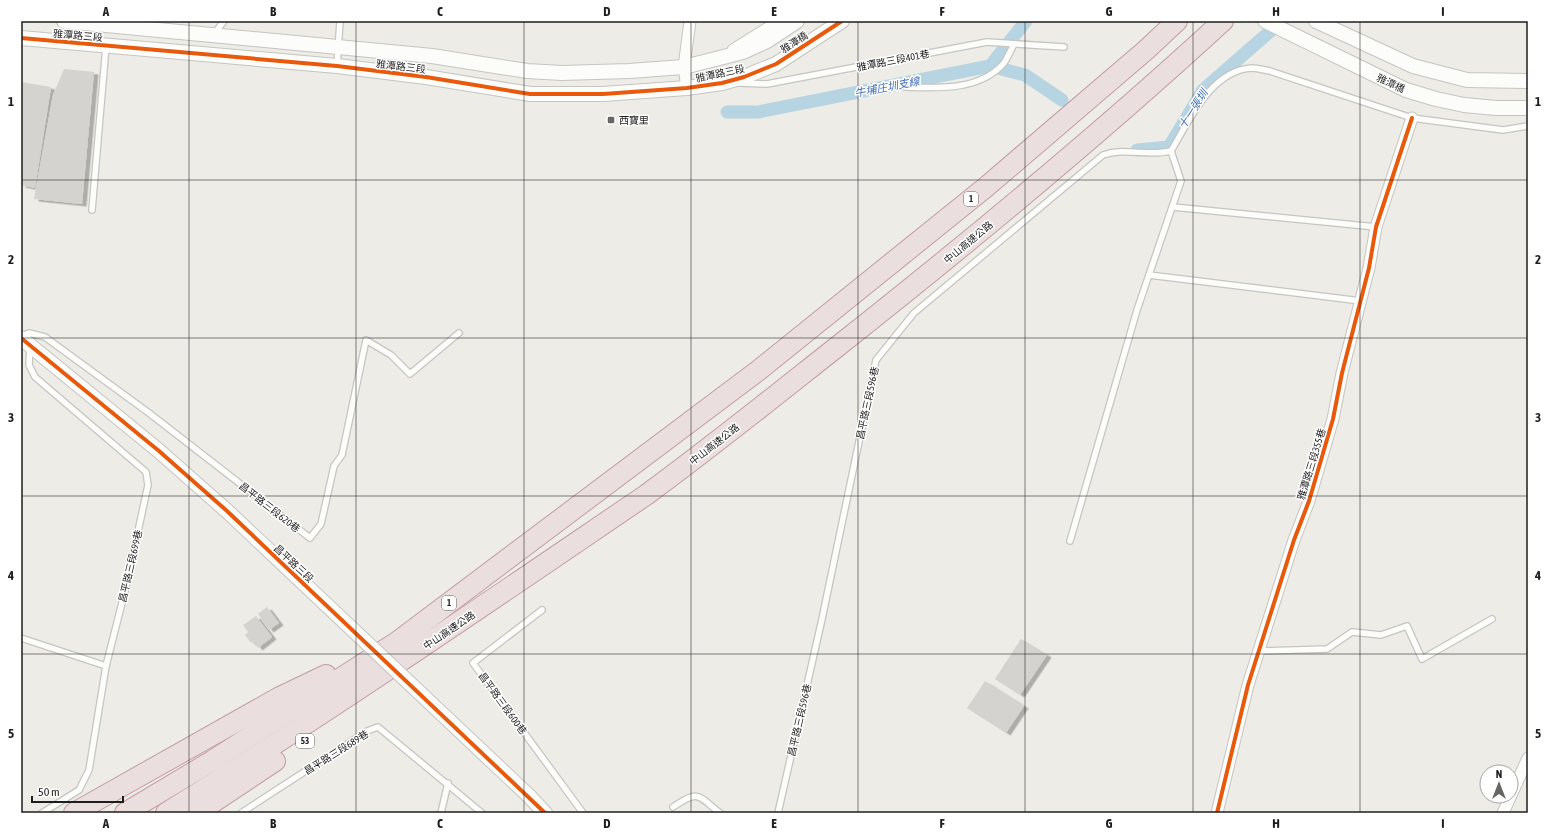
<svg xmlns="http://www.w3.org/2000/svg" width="1549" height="834" font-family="'Asap Condensed','Noto Sans TC',sans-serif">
<defs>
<filter id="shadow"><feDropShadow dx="4.5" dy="2.5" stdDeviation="0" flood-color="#0004"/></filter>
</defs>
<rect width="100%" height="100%" fill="#edece6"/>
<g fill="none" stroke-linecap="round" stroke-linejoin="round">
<g stroke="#b7d4e2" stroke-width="13">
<path d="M990 66 1025 75 1062 100"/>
<path d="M727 112H758L990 66 1026 21"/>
<path d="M1137 150 1169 147 1203 90 1282 21"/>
</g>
</g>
<g fill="#d5d3cf" filter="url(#shadow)">
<path d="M64 69 94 72 82 204 34 199 53 95Z"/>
<path d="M21 82 51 87 35 188 21 185Z"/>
<path d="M267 607 279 623 269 630 258 614Z"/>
<path d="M256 616 272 637 258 648 253 641 251 643 245 635 248 632 243 625Z"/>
<path d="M1021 639 1047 655 1020 695 995 679Z"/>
<path d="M985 681 1024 706 1006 733 967 708Z"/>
</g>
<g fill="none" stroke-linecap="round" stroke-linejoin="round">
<g stroke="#c5c5c2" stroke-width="8">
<g id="service">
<path d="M214 34 224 21"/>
<path d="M337 66 340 21"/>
<path d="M740 83 767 84 987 42 1064 47"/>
<path d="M905 87C938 88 980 91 1004 63 1008 57 1011 50 1014 44"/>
<path d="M1173 207 1376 227"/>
<path d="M92 210 106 46"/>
<path d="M1149 275 1361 301"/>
<path d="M21 336 29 333 45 337 149 413 310 538 321 524 334 466 342 455 366 340 391 355 410 374 459 333"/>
<path d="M30 348 29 365 35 377 146 472 148 485 126 587 106 666 89 770 79 790 42 813"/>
<path d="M1070 541 1137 310 1181 181 1171 151C1189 121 1211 70 1252 68 1257 68 1264 70 1270 71L1412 118 1503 130 1528 126"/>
<path d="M542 610 473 663 583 813"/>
<path d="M21 638 106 666"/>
<path d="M1260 651 1327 649 1352 632 1381 635 1407 626 1422 659 1492 619"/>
<path d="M673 807C699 789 697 795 720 813"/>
<path d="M241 813 367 731 378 727 482 813"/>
<path d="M441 813 448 783"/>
<path d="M778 813 822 619 876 360 914 313 1103 155C1125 147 1148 157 1171 151"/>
</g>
</g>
<g stroke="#c5c5c2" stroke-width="13">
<g id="minor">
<path d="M733 50 779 21"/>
<path d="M687 88 684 67 690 21"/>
<path d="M1217 813 1248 685 1294 540 1309 501 1333 419 1342 373 1369 268 1376 227 1412 118"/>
<path d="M1503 813 1528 758"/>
</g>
</g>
<g stroke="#c5c5c2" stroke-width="16">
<g id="tertiary">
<path d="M64 21 432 56 527 71 562 73 629 71 684 67 743 52 767 41 797 21"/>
<path d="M1265 21 1406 90 1436 99 1464 105 1496 108H1528"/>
<path d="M1316 21 1413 66 1467 80 1528 81"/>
<path d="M21 38 337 66 426 77 530 94H603L687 88 722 83 744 77 776 64 842 21"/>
<path d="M21 338 159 451 227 511"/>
<path d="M529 796 545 813"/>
</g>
</g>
<g stroke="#c49ca3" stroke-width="22">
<g id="motorway">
<path d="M74 813 278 698 326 675"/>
<path d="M125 813 212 761 397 642 759 370 986 187 1146 50 1177 21"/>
<path d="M166 813C329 712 487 603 646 495 709 449 771 399 833 350 966 245 1098 136 1223 21"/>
<path d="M197 813 275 761"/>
</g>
</g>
<use href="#service" stroke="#fcfcfb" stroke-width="5.5"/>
<use href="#minor" stroke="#fcfcfb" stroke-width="11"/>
<use href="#tertiary" stroke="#fcfcfb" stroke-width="14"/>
<use href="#motorway" stroke="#eadede" stroke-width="20"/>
<g stroke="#c5c5c2" stroke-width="16" stroke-linecap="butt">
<path id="tertiary-bridge" d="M227 511 529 796"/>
</g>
<use href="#tertiary-bridge" stroke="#fcfcfb" stroke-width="14"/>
<g stroke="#fff" stroke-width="6">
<g id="cycleway">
<path d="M21 38 337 66 426 77 530 94H603L687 88 722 83 744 77 776 64 842 21"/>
<path d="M21 338 159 451 227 511 545 813"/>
<path d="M1217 813 1248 685 1294 540 1309 501 1333 419 1342 373 1369 268 1376 227 1412 118"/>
</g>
</g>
<use href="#cycleway" stroke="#e8590c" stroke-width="4"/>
</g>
<path fill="none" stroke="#1e1e1e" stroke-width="1" stroke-opacity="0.55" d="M189 21V813M356 21V813M524 21V813M691 21V813M858 21V813M1025 21V813M1193 21V813M1360 21V813M21 180H1528M21 338H1528M21 496H1528M21 654H1528"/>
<rect fill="#666664" stroke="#fff" stroke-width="1.5" x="607" y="116" width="8" height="8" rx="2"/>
<g text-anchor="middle" stroke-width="3" stroke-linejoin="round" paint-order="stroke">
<g fill="#fff" stroke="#626262" stroke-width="1">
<rect x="964" y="192" width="14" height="14" rx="3"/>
<rect x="442" y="596" width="14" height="14" rx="3"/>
<rect x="296" y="734" width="18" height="14" rx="3"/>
</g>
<g font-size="9" font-weight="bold" fill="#1e1e1e">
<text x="971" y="202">1</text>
<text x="449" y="606">1</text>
<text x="305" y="744">53</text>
</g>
<g font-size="10" fill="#1e1e1e" stroke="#fff">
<text transform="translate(78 35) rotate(5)" y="4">雅潭路三段</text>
<text transform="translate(794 42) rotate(-33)" y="4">雅潭橋</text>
<text transform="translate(893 60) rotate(-11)" y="4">雅潭路三段401巷</text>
<text transform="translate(401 66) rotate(7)" y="4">雅潭路三段</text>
<text transform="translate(720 73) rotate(-12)" y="4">雅潭路三段</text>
<text transform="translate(1391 83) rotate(25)" y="4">雅潭橋</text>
<text transform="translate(968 242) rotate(-40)" y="4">中山高速公路</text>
<text transform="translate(867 403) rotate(-78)" y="4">昌平路三段596巷</text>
<text transform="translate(714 444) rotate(-38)" y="4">中山高速公路</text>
<text transform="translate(1311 464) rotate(-73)" y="4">雅潭路三段355巷</text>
<text transform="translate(270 507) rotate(38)" y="4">昌平路三段620巷</text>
<text transform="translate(294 563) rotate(43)" y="4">昌平路三段</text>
<text transform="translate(130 566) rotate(-77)" y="4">昌平路三段699巷</text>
<text transform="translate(449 630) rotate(-34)" y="4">中山高速公路</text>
<text transform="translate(503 703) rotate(54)" y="4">昌平路三段600巷</text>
<text transform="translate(799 720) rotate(-77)" y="4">昌平路三段596巷</text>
<text transform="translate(336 752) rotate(-32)" y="4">昌平路三段689巷</text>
</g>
<g font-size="10" fill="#1e1e1e" stroke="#fff" text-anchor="start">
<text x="619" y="124">西寶里</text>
</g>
<g font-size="11" font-style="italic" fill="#446fb3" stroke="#fff">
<text transform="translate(887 87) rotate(-11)" y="4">牛埔庄圳支線</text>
<text transform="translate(1193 109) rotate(-57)" y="4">十一張圳</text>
</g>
</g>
<rect width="1549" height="834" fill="none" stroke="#ffffff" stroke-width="44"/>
<g transform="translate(1499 784)"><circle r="19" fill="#ffffff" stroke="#a5a5a5"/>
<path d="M0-3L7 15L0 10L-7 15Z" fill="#666664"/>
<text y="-6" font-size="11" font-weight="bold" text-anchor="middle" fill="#1e1e1e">N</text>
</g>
<path d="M32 796v6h91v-6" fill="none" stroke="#1e1e1e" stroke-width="2"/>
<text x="38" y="796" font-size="12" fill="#1e1e1e" stroke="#ffffff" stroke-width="3" paint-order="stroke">50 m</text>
<rect x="22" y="22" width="1505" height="790" fill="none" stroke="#1e1e1e" stroke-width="1.5"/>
<g font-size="13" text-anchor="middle" font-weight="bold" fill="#1e1e1e">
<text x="106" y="16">A</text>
<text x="273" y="16">B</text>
<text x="440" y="16">C</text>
<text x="607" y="16">D</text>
<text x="774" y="16">E</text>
<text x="942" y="16">F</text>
<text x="1109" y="16">G</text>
<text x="1276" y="16">H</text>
<text x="1443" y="16">I</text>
<text x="11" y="106">1</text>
<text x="1538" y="106">1</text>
<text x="11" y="264">2</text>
<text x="1538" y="264">2</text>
<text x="11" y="422">3</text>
<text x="1538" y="422">3</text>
<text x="11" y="580">4</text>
<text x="1538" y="580">4</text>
<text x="11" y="738">5</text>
<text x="1538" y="738">5</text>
<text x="106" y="828">A</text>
<text x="273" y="828">B</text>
<text x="440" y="828">C</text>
<text x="607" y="828">D</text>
<text x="774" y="828">E</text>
<text x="942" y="828">F</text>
<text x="1109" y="828">G</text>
<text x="1276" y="828">H</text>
<text x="1443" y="828">I</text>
</g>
</svg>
